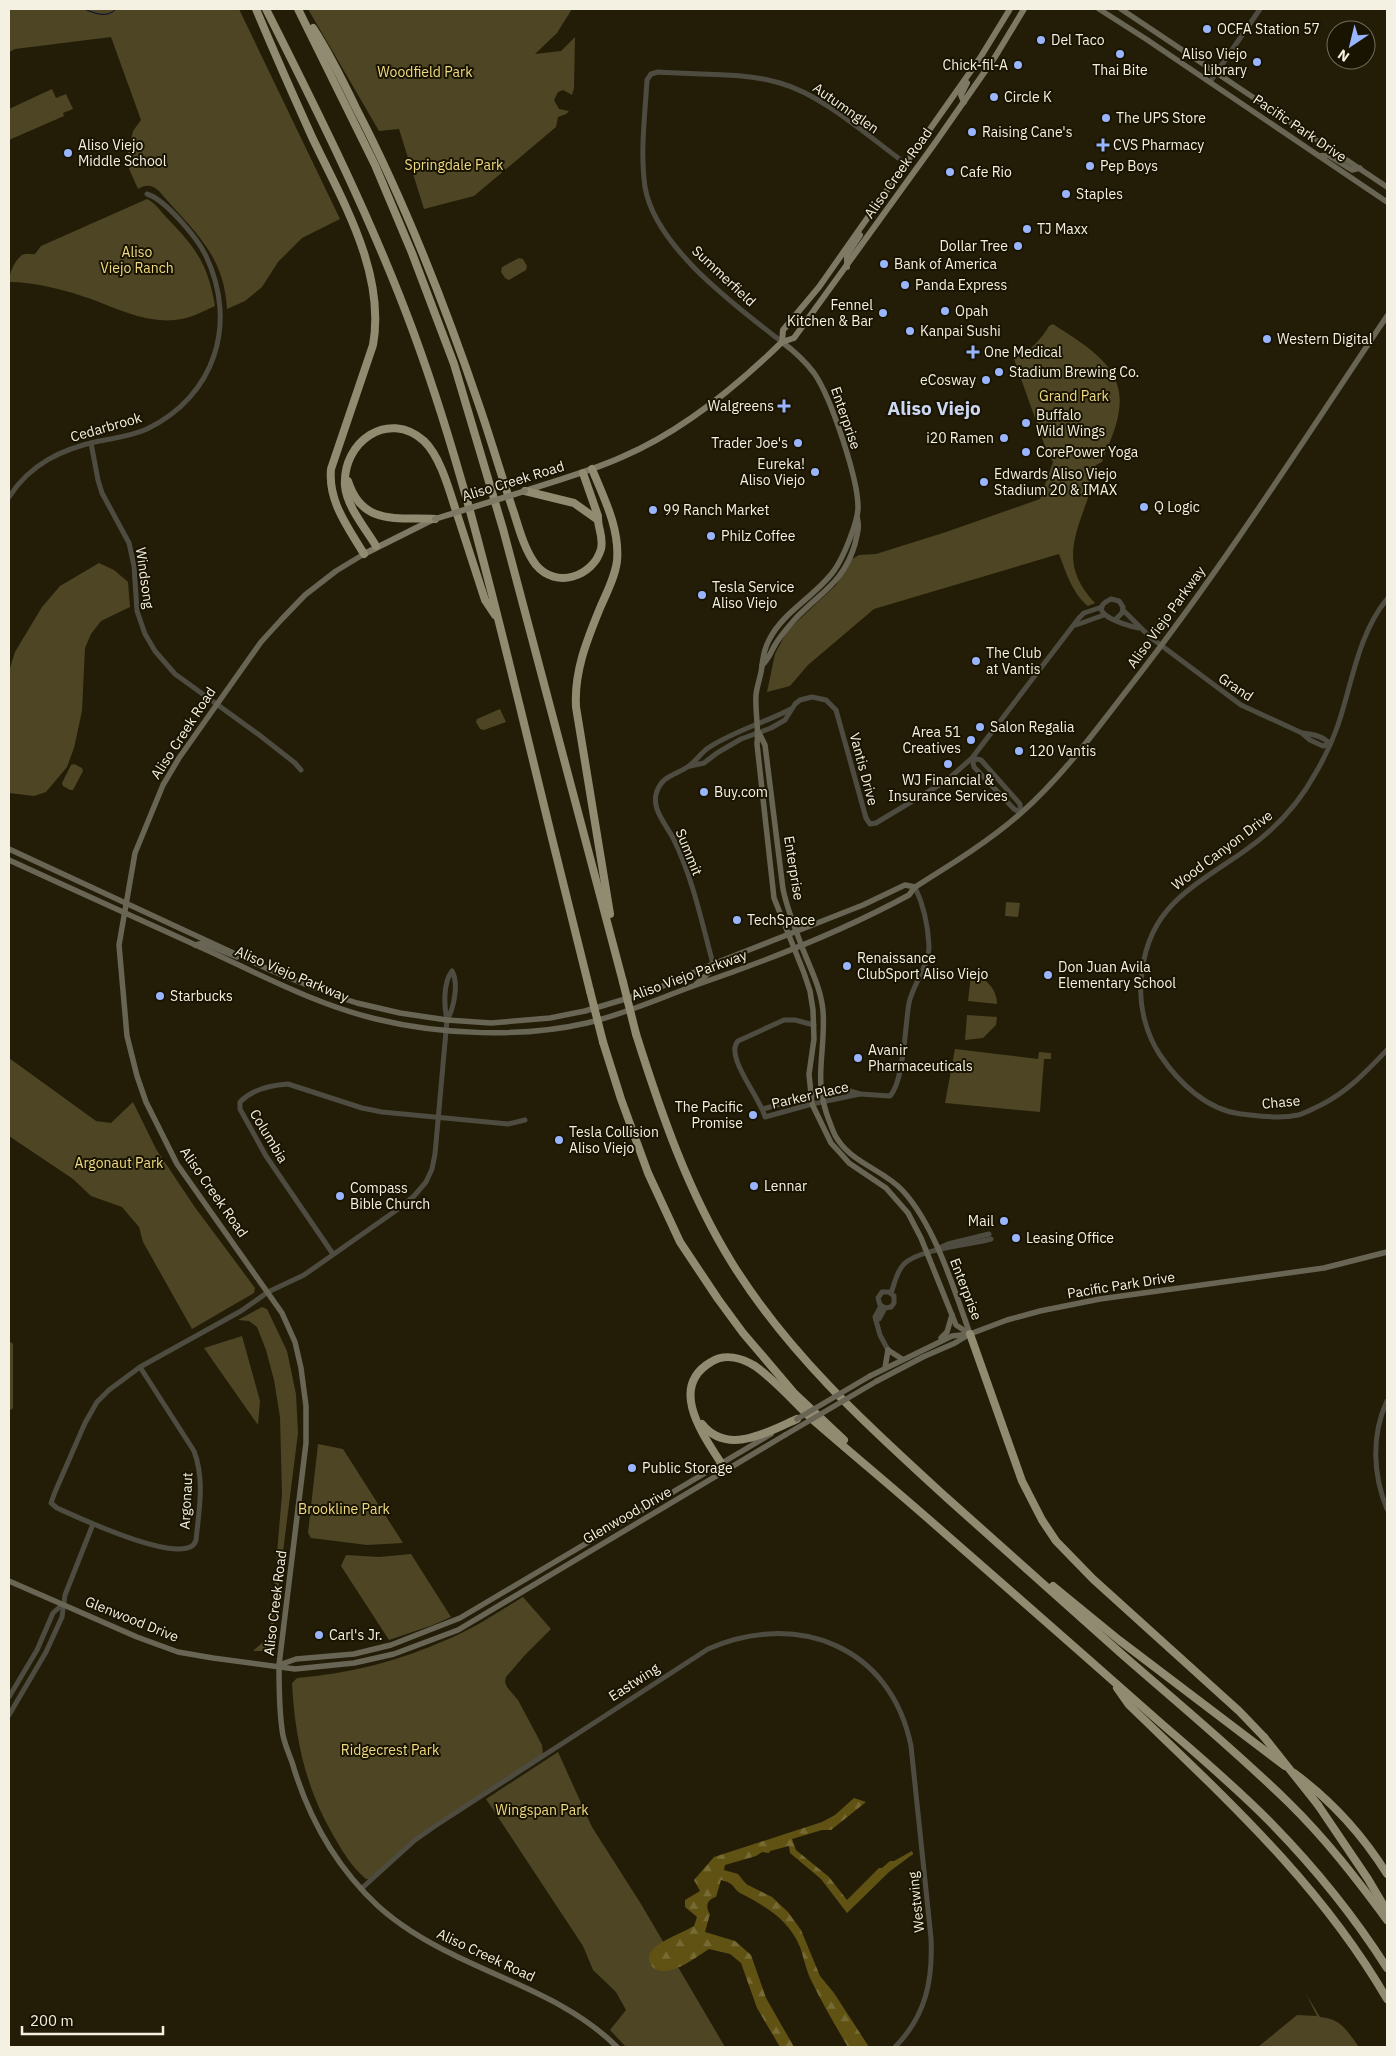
<svg xmlns="http://www.w3.org/2000/svg" width="1396" height="2056" font-family="'IBM Plex Sans',sans-serif">
<defs>
<pattern id="forest-firs" width="22" height="20" patternUnits="userSpaceOnUse" patternTransform="scale(1.25)"><rect width="22" height="20" fill="#605213"/><path d="M5 1l3.5 6h-7zM16 11l3.5 6h-7z" fill="#776b35"/></pattern>
<pattern id="water-ripples" width="26" height="14" patternUnits="userSpaceOnUse" patternTransform="scale(1.25)"><rect width="26" height="14" fill="#030932"/><path d="M2 4q2-2 4 0t4 0M15 11q2-2 4 0t4 0" fill="none" stroke="#282d4f"/></pattern>
</defs>
<rect width="100%" height="100%" fill="#231d07"/>
<g fill="#4d4524">
<path d="M9 9H239L340 219 302 238 278 262 262 287 245 301 227 309C224 253 192 230 159 191 152 185 147 184 138 189L126 162 133 131 141 120 111 37 15 49 9 52Z"/>
<path d="M308 9H572L557 33 535 54 561 51 575 37 574 88 572 95 563 90 558 92 554 100 559 109 569 111 566 114 558 117 556 127 474 196 424 209 399 129 379 131Z"/>
<path d="M52 89 56 98 66 94 73 109 63 113 64 116 9 140V109Z"/>
<path d="M147 199C155 202 161 212 167 218 196 248 208 264 215 306 202 312 189 319 175 320 145 323 118 309 91 299 65 290 36 282 9 282 9 273 15 260 22 255 26 253 31 255 35 254L41 246Z"/>
<path d="M519 258 523 259 527 266 526 270 509 280 505 278 501 272 502 267Z"/>
<path d="M1053 324C1084 345 1126 366 1119 410 1117 428 1108 445 1102 462L1096 465 1086 493 1088 498C1073 540 1061 567 1095 603L1088 606C1072 593 1066 572 1059 554L874 609 808 665 790 686 767 692 775 654 787 631 836 585 852 559 859 555 876 554 946 532 1040 499 1053 462 1046 449 1014 359C1030 351 1040 341 1049 326Z"/>
<path d="M99 563 114 570 128 582 130 607 101 621 91 634 85 648 82 711 74 748 67 767 46 792 34 796 9 793V671L15 652 42 607 60 586Z"/>
<path d="M500 709 506 722 484 730 480 729 476 722 477 719Z"/>
<path d="M74 764 82 768 83 771 73 790H70L63 786 62 783 71 765Z"/>
<path d="M1006 902 1020 903 1018 917 1005 916Z"/>
<path d="M971 975C986 976 997 990 997 1004L968 1001Z"/>
<path d="M967 1015 997 1017 996 1025 983 1038 965 1040Z"/>
<path d="M955 1049 1038 1059 1039 1052 1051 1053V1059H1044L1040 1112 945 1103Z"/>
<path d="M9 1058 96 1121 111 1123 133 1102 156 1149 194 1206 255 1288 254 1293 192 1329 143 1242 139 1227 122 1207 91 1196 73 1179 9 1136Z"/>
<path d="M262 1307 267 1309 287 1351 296 1394 298 1433 271 1647 266 1651H253L270 1636 282 1494 280 1417 274 1380 266 1350 257 1327 249 1321 238 1320Z"/>
<path d="M242 1336 260 1401 258 1425 204 1348Z"/>
<path d="M9 1341 13 1344V1408L9 1411Z"/>
<path d="M318 1444 343 1449 403 1543 367 1545 311 1538 308 1533Z"/>
<path d="M411 1554 451 1617 433 1625 389 1640 341 1566 346 1555 379 1557Z"/>
<path d="M523 1597 551 1629 525 1655 506 1677 505 1682 507 1687 518 1700 542 1745 543 1754 423 1833 372 1879H366C353 1868 344 1854 336 1840 306 1790 295 1740 292 1683L297 1678C348 1674 399 1661 446 1640 473 1629 498 1612 523 1597Z"/>
<path d="M558 1752 592 1827 641 1904 725 2047H626L610 2030 626 2010 616 1992 593 1970 583 1946 486 1799Z"/>
<path d="M1306 1994 1320 2017C1342 2019 1347 2031 1359 2047H1258L1297 2015 1317 2016Z"/>
</g>
<path fill="url(#forest-firs)" d="M854 1798 866 1802 831 1830H822L792 1839 796 1850 829 1877 847 1900 879 1868H882L890 1861H894L912 1851 913 1854 889 1872 847 1913 821 1879 790 1853 789 1846 770 1851 769 1853 762 1852 756 1856 725 1865 724 1870 738 1874 746 1884 772 1897 788 1912 801 1930 820 1976 834 1993 869 2047H848C835 2025 822 2003 811 1980 806 1970 804 1958 800 1947 789 1920 767 1907 742 1894 732 1889 737 1884 721 1880L716 1897C707 1899 705 1907 710 1914L705 1932 735 1941 751 1955 766 1998 794 2047H780L757 2008 741 1963 730 1954 709 1949C696 1957 679 1971 663 1971 651 1971 644 1958 653 1949 663 1939 682 1933 694 1926L697 1917 685 1907V1900L700 1891 694 1880 714 1857 822 1822 835 1815Z"/>
<path fill="url(#water-ripples)" d="M860 950 874 956 871 965 856 959Z"/>
<g fill="none" stroke-linecap="round" stroke-linejoin="round">
<path stroke="#030932" stroke-width="1" d="M84 9C95 13 106 19 116 9"/>
<g stroke="#4e4c41" stroke-width="5">
<path d="M1210 82 1260 9"/>
<path d="M782 342C736 306 655 247 645 187 640 152 645 115 647 80L651 74 658 72C696 75 744 72 780 83 823 95 869 137 905 163"/>
<path d="M91 443 98 480 102 493 129 543 134 566 137 611 145 634 155 651 175 674 258 734 295 763 301 770"/>
<path d="M9 497C30 464 62 449 99 441 115 438 132 436 147 429 215 396 238 324 206 256 198 239 166 200 147 194"/>
<path d="M1387 599C1358 634 1352 684 1338 725 1332 742 1324 759 1315 774 1298 805 1272 832 1243 852 1190 889 1146 908 1141 981 1139 1006 1146 1034 1160 1055 1179 1083 1207 1110 1241 1114 1260 1116 1280 1119 1298 1115 1306 1113 1314 1108 1321 1105 1348 1091 1366 1072 1387 1050"/>
<path d="M1123 610 1150 637 1241 705 1302 733 1310 740 1323 746 1330 744"/>
<path d="M1116 619 1122 613 1123 607 1119 601 1111 599C1081 613 1129 626 1139 628"/>
<path d="M1076 625 1104 615"/>
<path d="M1302 733C1313 734 1323 736 1330 744"/>
<path d="M972 758 981 760 1020 804 1021 813 1014 809 974 767Z"/>
<path d="M690 766 704 763 717 753 741 739 771 728 785 720 795 704 800 700 812 697 826 700 836 710 866 818 870 824 876 823 946 781 972 758 1079 618 1084 613 1102 607"/>
<path d="M713 964C702 923 693 879 674 840 667 825 650 809 657 791 663 775 676 775 689 766 696 761 701 753 708 748 734 731 764 723 791 709"/>
<path d="M814 1025 795 1020H784L738 1041C724 1056 760 1097 765 1117L812 1104 860 1094"/>
<path d="M763 1109 820 1093 850 1091 860 1094 890 1096C904 1081 905 1025 909 1003 913 984 929 966 929 946 928 925 924 906 915 887"/>
<path d="M939 1248 948 1244 989 1234"/>
<path d="M333 1254 266 1156 240 1109V1102C253 1089 270 1085 288 1084L362 1108 382 1112 508 1124 525 1120"/>
<path d="M891 1293C895 1283 896 1272 904 1264 919 1249 969 1245 991 1239"/>
<path d="M881 1306 875 1317 880 1335 888 1350"/>
<path d="M876 1320 879 1319 885 1308 891 1307 894 1303V1296L889 1292H882L878 1298 880 1305 885 1308"/>
<path d="M140 1367 109 1390 97 1402 85 1423 55 1492 51 1503 57 1508C75 1516 189 1570 196 1540 199 1510 205 1480 194 1451L140 1367 241 1311 268 1292 304 1275 401 1207 414 1196 426 1182 432 1169 435 1154 447 1020C444 1007 443 982 452 971 459 983 454 1008 447 1020"/>
<path d="M1387 1401C1371 1435 1373 1475 1387 1509"/>
<path d="M9 1697 37 1650 53 1613 63 1604"/>
<path d="M9 1715 46 1652 62 1617 65 1595 93 1524"/>
<path d="M361 1889 415 1840 435 1826 708 1649C797 1610 891 1646 911 1746L931 1938C933 1980 926 2016 895 2047"/>
</g>
<g stroke="#696555" stroke-width="5.5">
<path d="M1099 9 1146 39 1387 202"/>
<path d="M1121 9 1387 187"/>
<path d="M1319 156 1328 155 1352 170 1360 168"/>
<path d="M782 342C794 351 805 361 814 373 831 397 859 481 858 509 857 524 843 559 833 572 814 597 783 612 769 640 764 649 763 657 762 666 761 676 757 685 756 695 755 712 759 728 757 744L774 898 804 973 810 991 813 1010 814 1039 809 1074 812 1104 831 1143 842 1155 849 1163 886 1188 908 1213 921 1238 956 1325 970 1334"/>
<path d="M364 554 336 571 305 595 281 620 261 642 179 758 163 785 135 853 119 945 127 1036 137 1076 146 1102 177 1164 282 1313 295 1342 301 1368 306 1406V1443L279 1665C279 1687 279 1708 282 1729 283 1741 288 1751 292 1762 308 1817 335 1866 378 1906 400 1926 427 1942 454 1955 510 1983 571 2001 617 2047"/>
<path d="M762 665C769 659 770 653 775 645 780 636 789 626 796 618 821 592 844 582 855 544 857 534 860 527 857 517"/>
<path d="M759 733 765 745 783 889C787 909 795 928 802 947 810 968 821 988 823 1011 826 1054 812 1079 830 1123 832 1128 834 1135 838 1140 854 1164 884 1170 903 1191 935 1226 954 1289 970 1334"/>
<path d="M9 849 270 970 332 995 357 1003 400 1013 447 1020 491 1023 550 1018 585 1011 649 992 713 964 863 905 905 885 915 887"/>
<path d="M9 860C76 891 143 921 211 952 265 977 318 1005 376 1019 441 1035 522 1038 587 1023 625 1014 660 998 696 985 769 960 841 932 909 895L915 887C952 864 988 842 1020 814 1063 776 1096 730 1131 685 1223 567 1304 440 1387 316"/>
<path d="M195 945 203 943 237 957"/>
<path d="M696 984 711 971 713 964"/>
<path d="M941 1338 947 1332 952 1315"/>
<path d="M888 1350 902 1359"/>
<path d="M885 1368 888 1350"/>
<path d="M870 1376 952 1336 970 1334 1007 1320 1040 1311 1100 1299 1324 1268 1387 1252"/>
<path d="M877 1381 923 1357 955 1343 968 1335"/>
<path d="M9 1581 137 1637 178 1652 213 1658 295 1669 354 1663 394 1654 458 1630 785 1435"/>
<path d="M279 1665 296 1659 354 1654 391 1645 460 1618 771 1434"/>
</g>
<g stroke="#7e7964" stroke-width="6">
<path d="M964 102 961 95 967 83"/>
<path d="M847 267V255L860 235"/>
<path d="M782 342 783 330 819 287 859 230 980 58 1010 9"/>
<path d="M525 491C558 480 591 471 622 457 683 431 736 387 782 342L794 338 935 143 995 57 1024 9"/>
<path d="M364 554 432 520"/>
</g>
<g stroke="#918b71" stroke-width="8">
<path d="M256 9C274 52 293 95 312 137 342 200 386 273 373 345L331 469C328 502 348 527 364 554"/>
<path d="M266 9C319 114 372 220 413 331 458 453 489 581 520 707 543 802 566 896 590 991"/>
<path d="M298 9 375 165 412 253 454 364 503 529 623 982"/>
<path d="M313 28C329 53 343 81 356 108 406 204 445 305 480 408 492 443 502 478 514 513 519 529 525 551 536 565 556 589 593 577 601 549 604 536 597 527 598 516L583 473"/>
<path d="M592 469C604 498 620 529 617 561 615 577 607 592 600 608 587 640 574 671 576 707L610 914"/>
<path d="M348 481C362 526 397 517 435 519"/>
<path d="M525 491 574 503 598 520"/>
<path d="M376 546C366 529 347 507 345 486 342 442 388 409 424 441 442 458 451 497 459 520 468 547 476 573 485 600L495 615"/>
<path d="M636 1034C661 1113 688 1192 732 1263 789 1355 868 1426 947 1498 1006 1551 1065 1604 1124 1656 1179 1704 1236 1751 1288 1802 1325 1838 1356 1878 1387 1920"/>
<path d="M603 1042 621 1099 648 1173 680 1242 718 1299 743 1333 795 1394 844 1440"/>
<path d="M970 1334 1022 1481 1042 1520 1056 1541 1093 1579 1239 1711 1264 1737"/>
<path d="M702 1424C727 1456 768 1432 797 1419"/>
<path d="M726 1471C708 1441 665 1389 711 1362 725 1353 742 1358 755 1366 775 1380 795 1403 813 1420 858 1459 904 1497 949 1537 1020 1599 1092 1662 1163 1725 1200 1757 1238 1789 1272 1824 1315 1868 1354 1916 1387 1968"/>
<path d="M1053 1586 1119 1640 1285 1766"/>
<path d="M1117 1688 1129 1705C1225 1798 1319 1882 1387 1999"/>
<path d="M1294 1773C1332 1801 1362 1834 1387 1874"/>
<path d="M1318 1805 1368 1879 1387 1911"/>
</g>
<g stroke="#696555" stroke-width="5.5">
<path d="M797 1419 870 1376"/>
<path d="M785 1435 877 1381"/>
</g>
<path stroke="#7e7964" stroke-width="6" d="M435 519 525 491"/>
<g stroke="#918b71" stroke-width="8">
<path d="M623 982 636 1034"/>
<path d="M590 991 603 1042"/>
<path d="M1264 1737 1318 1805"/>
</g>
</g>
<g fill="#99b5fd" stroke="#191401" stroke-width="2">
<circle cx="1207" cy="29" r="5"/>
<circle cx="1041" cy="40" r="5"/>
<circle cx="1120" cy="54" r="5"/>
<circle cx="1257" cy="62" r="5"/>
<circle cx="1018" cy="65" r="5"/>
<circle cx="994" cy="97" r="5"/>
<circle cx="1106" cy="118" r="5"/>
<circle cx="972" cy="132" r="5"/>
<path d="M1100.5 137.5h5v5h5v5h-5v5h-5v-5h-5v-5h5z"/>
<circle cx="68" cy="153" r="5"/>
<circle cx="1090" cy="166" r="5"/>
<circle cx="950" cy="172" r="5"/>
<circle cx="1066" cy="194" r="5"/>
<circle cx="1027" cy="229" r="5"/>
<circle cx="1018" cy="246" r="5"/>
<circle cx="884" cy="264" r="5"/>
<circle cx="905" cy="285" r="5"/>
<circle cx="945" cy="311" r="5"/>
<circle cx="883" cy="313" r="5"/>
<circle cx="910" cy="331" r="5"/>
<circle cx="1267" cy="339" r="5"/>
<path d="M970.5 344.5h5v5h5v5h-5v5h-5v-5h-5v-5h5z"/>
<circle cx="999" cy="372" r="5"/>
<circle cx="986" cy="380" r="5"/>
<path d="M781.5 398.5h5v5h5v5h-5v5h-5v-5h-5v-5h5z"/>
<circle cx="1026" cy="423" r="5"/>
<circle cx="1004" cy="438" r="5"/>
<circle cx="798" cy="443" r="5"/>
<circle cx="1026" cy="452" r="5"/>
<circle cx="815" cy="472" r="5"/>
<circle cx="984" cy="482" r="5"/>
<circle cx="1144" cy="507" r="5"/>
<circle cx="653" cy="510" r="5"/>
<circle cx="711" cy="536" r="5"/>
<circle cx="702" cy="595" r="5"/>
<circle cx="976" cy="661" r="5"/>
<circle cx="980" cy="727" r="5"/>
<circle cx="971" cy="740" r="5"/>
<circle cx="1019" cy="751" r="5"/>
<circle cx="948" cy="764" r="5"/>
<circle cx="704" cy="792" r="5"/>
<circle cx="737" cy="920" r="5"/>
<circle cx="847" cy="966" r="5"/>
<circle cx="1048" cy="975" r="5"/>
<circle cx="160" cy="996" r="5"/>
<circle cx="858" cy="1058" r="5"/>
<circle cx="753" cy="1115" r="5"/>
<circle cx="559" cy="1140" r="5"/>
<circle cx="754" cy="1186" r="5"/>
<circle cx="340" cy="1196" r="5"/>
<circle cx="1004" cy="1221" r="5"/>
<circle cx="1016" cy="1238" r="5"/>
<circle cx="632" cy="1468" r="5"/>
<circle cx="319" cy="1635" r="5"/>
</g>
<g text-anchor="middle" stroke-width="4" stroke-linejoin="round" paint-order="stroke">
<g font-size="14" fill="#f4f0e2" stroke="#191401" text-anchor="start">
<text x="1217" y="34">OCFA Station 57</text>
<text x="1051" y="45">Del Taco</text>
<text x="1247" y="59" text-anchor="end">Aliso Viejo<tspan x="1247" dy="16">Library</tspan></text>
<text x="1008" y="70" text-anchor="end">Chick-fil-A</text>
<text x="1120" y="75" text-anchor="middle">Thai Bite</text>
<text x="1004" y="102">Circle K</text>
<text x="1116" y="123">The UPS Store</text>
<text x="982" y="137">Raising Cane's</text>
<text x="78" y="150">Aliso Viejo<tspan x="78" dy="16">Middle School</tspan></text>
<text x="1113" y="150">CVS Pharmacy</text>
<text x="1100" y="171">Pep Boys</text>
<text x="960" y="177">Cafe Rio</text>
<text x="1076" y="199">Staples</text>
<text x="1037" y="234">TJ Maxx</text>
<text x="1008" y="251" text-anchor="end">Dollar Tree</text>
<text x="894" y="269">Bank of America</text>
<text x="915" y="290">Panda Express</text>
<text x="873" y="310" text-anchor="end">Fennel<tspan x="873" dy="16">Kitchen &amp; Bar</tspan></text>
<text x="955" y="316">Opah</text>
<text x="920" y="336">Kanpai Sushi</text>
<text x="1277" y="344">Western Digital</text>
<text x="984" y="357">One Medical</text>
<text x="1009" y="377">Stadium Brewing Co.</text>
<text x="976" y="385" text-anchor="end">eCosway</text>
<text x="774" y="411" text-anchor="end">Walgreens</text>
<text x="1036" y="420">Buffalo<tspan x="1036" dy="16">Wild Wings</tspan></text>
<text x="994" y="443" text-anchor="end">i20 Ramen</text>
<text x="788" y="448" text-anchor="end">Trader Joe's</text>
<text x="1036" y="457">CorePower Yoga</text>
<text x="805" y="469" text-anchor="end">Eureka!<tspan x="805" dy="16">Aliso Viejo</tspan></text>
<text x="994" y="479">Edwards Aliso Viejo<tspan x="994" dy="16">Stadium 20 &amp; IMAX</tspan></text>
<text x="1154" y="512">Q Logic</text>
<text x="663" y="515">99 Ranch Market</text>
<text x="721" y="541">Philz Coffee</text>
<text x="712" y="592">Tesla Service<tspan x="712" dy="16">Aliso Viejo</tspan></text>
<text x="986" y="658">The Club<tspan x="986" dy="16">at Vantis</tspan></text>
<text x="990" y="732">Salon Regalia</text>
<text x="961" y="737" text-anchor="end">Area 51<tspan x="961" dy="16">Creatives</tspan></text>
<text x="1029" y="756">120 Vantis</text>
<text x="948" y="785" text-anchor="middle">WJ Financial &amp;<tspan x="948" dy="16">Insurance Services</tspan></text>
<text x="714" y="797">Buy.com</text>
<text x="747" y="925">TechSpace</text>
<text x="857" y="963">Renaissance<tspan x="857" dy="16">ClubSport Aliso Viejo</tspan></text>
<text x="1058" y="972">Don Juan Avila<tspan x="1058" dy="16">Elementary School</tspan></text>
<text x="170" y="1001">Starbucks</text>
<text x="868" y="1055">Avanir<tspan x="868" dy="16">Pharmaceuticals</tspan></text>
<text x="743" y="1112" text-anchor="end">The Pacific<tspan x="743" dy="16">Promise</tspan></text>
<text x="569" y="1137">Tesla Collision<tspan x="569" dy="16">Aliso Viejo</tspan></text>
<text x="764" y="1191">Lennar</text>
<text x="350" y="1193">Compass<tspan x="350" dy="16">Bible Church</tspan></text>
<text x="994" y="1226" text-anchor="end">Mail</text>
<text x="1026" y="1243">Leasing Office</text>
<text x="642" y="1473">Public Storage</text>
<text x="329" y="1640">Carl's Jr.</text>
</g>
<g font-size="14" fill="#efda82" stroke="#191401">
<text x="425" y="77">Woodfield Park</text>
<text x="454" y="170">Springdale Park</text>
<text x="137" y="257">Aliso<tspan x="137" dy="16">Viejo Ranch</tspan></text>
<text x="1074" y="401">Grand Park</text>
<text x="119" y="1168">Argonaut Park</text>
<text x="344" y="1514">Brookline Park</text>
<text x="390" y="1755">Ridgecrest Park</text>
<text x="542" y="1815">Wingspan Park</text>
</g>
<g font-size="14" fill="#f4f0e2" stroke="#191401">
<text transform="translate(846 108) rotate(35)" y="5">Autumnglen</text>
<text transform="translate(1300 128) rotate(34)" y="5">Pacific Park Drive</text>
<text transform="translate(898 173) rotate(-55)" y="5">Aliso Creek Road</text>
<text transform="translate(724 276) rotate(43)" y="5">Summerfield</text>
<text transform="translate(846 418) rotate(71)" y="5">Enterprise</text>
<text transform="translate(106 427) rotate(-16)" y="5">Cedarbrook</text>
<text transform="translate(513 481) rotate(-17)" y="5">Aliso Creek Road</text>
<text transform="translate(145 578) rotate(82)" y="5">Windsong</text>
<text transform="translate(1166 617) rotate(-54)" y="5">Aliso Viejo Parkway</text>
<text transform="translate(1236 687) rotate(34)" y="5">Grand</text>
<text transform="translate(183 733) rotate(-57)" y="5">Aliso Creek Road</text>
<text transform="translate(864 769) rotate(75)" y="5">Vantis Drive</text>
<text transform="translate(1222 850) rotate(-37)" y="5">Wood Canyon Drive</text>
<text transform="translate(689 852) rotate(68)" y="5">Summit</text>
<text transform="translate(794 868) rotate(81)" y="5">Enterprise</text>
<text transform="translate(292 974) rotate(23)" y="5">Aliso Viejo Parkway</text>
<text transform="translate(689 975) rotate(-20)" y="5">Aliso Viejo Parkway</text>
<text transform="translate(810 1095) rotate(-13)" y="5">Parker Place</text>
<text transform="translate(1281 1102) rotate(-5)" y="5">Chase</text>
<text transform="translate(269 1136) rotate(59)" y="5">Columbia</text>
<text transform="translate(214 1192) rotate(55)" y="5">Aliso Creek Road</text>
<text transform="translate(1121 1285) rotate(-9)" y="5">Pacific Park Drive</text>
<text transform="translate(966 1289) rotate(69)" y="5">Enterprise</text>
<text transform="translate(186 1501) rotate(-87)" y="5">Argonaut</text>
<text transform="translate(627 1515) rotate(-30)" y="5">Glenwood Drive</text>
<text transform="translate(275 1603) rotate(-83)" y="5">Aliso Creek Road</text>
<text transform="translate(132 1619) rotate(22)" y="5">Glenwood Drive</text>
<text transform="translate(634 1682) rotate(-33)" y="5">Eastwing</text>
<text transform="translate(916 1902) rotate(-96)" y="5">Westwing</text>
<text transform="translate(486 1955) rotate(25)" y="5">Aliso Creek Road</text>
</g>
<g font-size="19" font-weight="bold" fill="#ccd8f4" stroke="#191401">
<text x="934" y="415">Aliso Viejo</text>
</g>
</g>
<rect width="1396" height="2056" fill="none" stroke="#f4f0e2" stroke-width="20"/>
<g transform="translate(1351 45) rotate(215)"><circle r="24" fill="#191401" stroke="#716c5b"/>
<path d="M0-4L9 19L0 12L-9 19Z" fill="#99b5fd"/>
<text y="-8" font-size="14" font-weight="bold" text-anchor="middle" fill="#f4f0e2">N</text>
</g>
<path d="M22 2026v8h141v-8" fill="none" stroke="#f4f0e2" stroke-width="2.5"/>
<text x="30" y="2026" font-size="15" fill="#f4f0e2" stroke="#191401" stroke-width="4" paint-order="stroke">200 m</text>
</svg>
